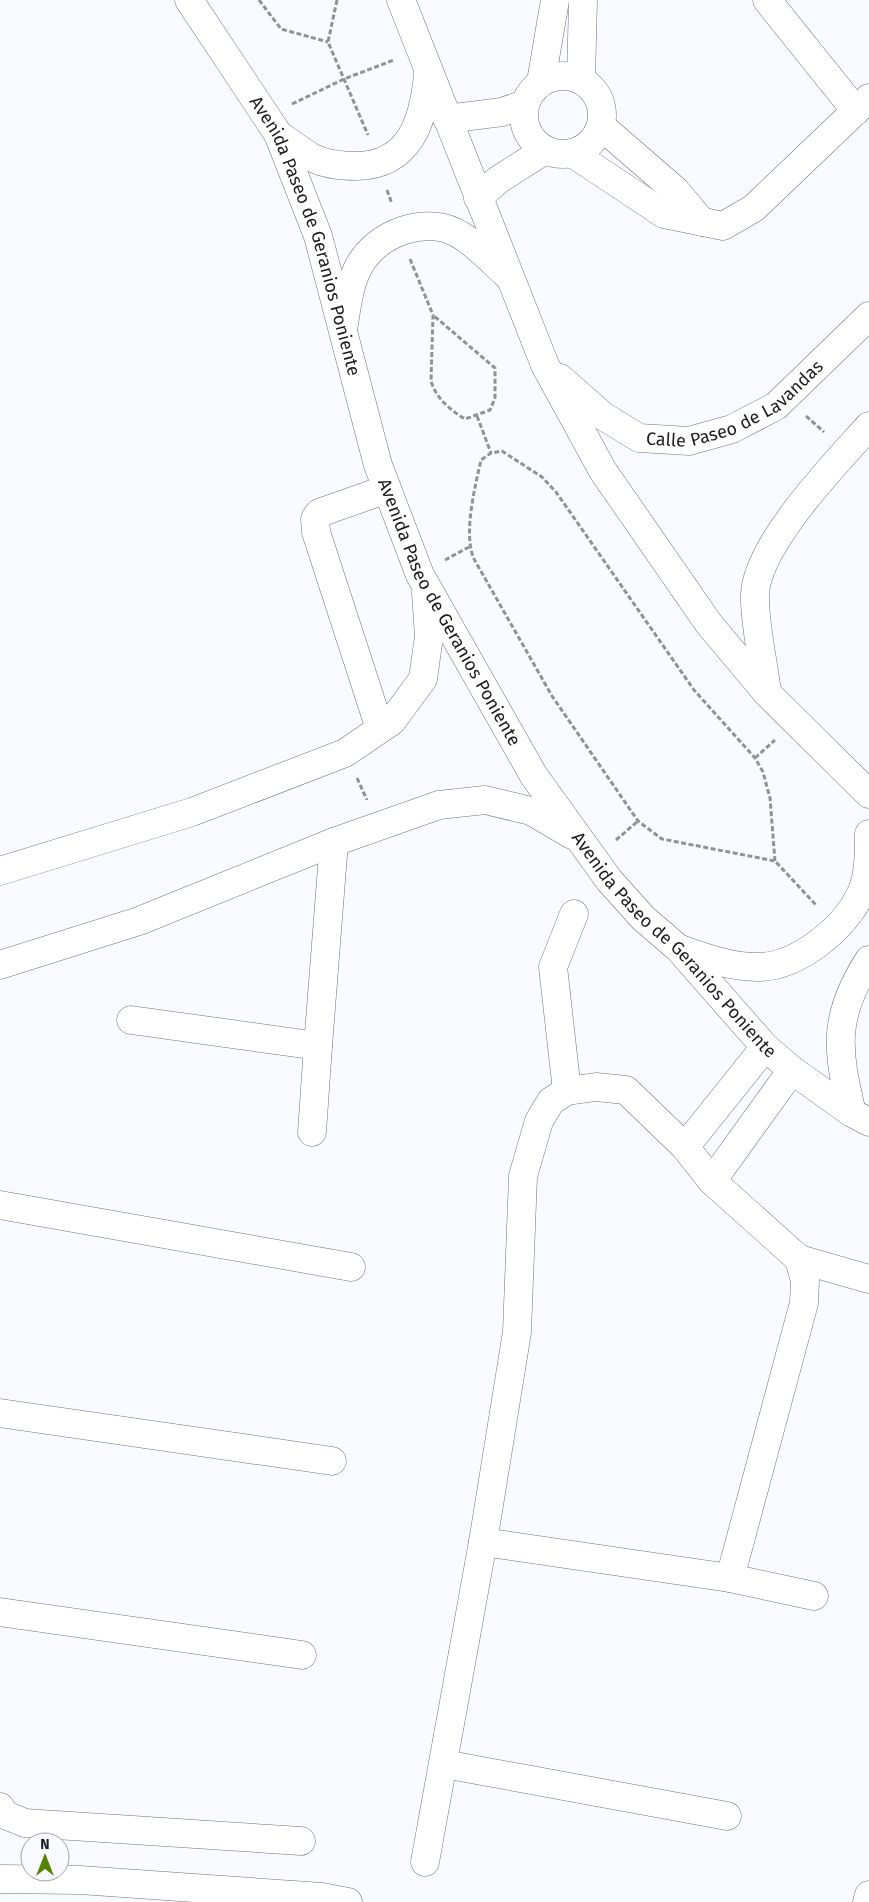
<svg xmlns="http://www.w3.org/2000/svg" width="869" height="1902" font-family="'Fira Sans',sans-serif">
<rect width="100%" height="100%" fill="#f9faff"/>
<g fill="none" stroke-linecap="round" stroke-linejoin="round">
<g stroke="#707278" stroke-width="29">
<g id="minor">
<path id="s1" d="M189 0 278 134 318 236 378 465 420 575 534 776 609 880 643 918 679 949 765 1047 792 1070 852 1113 869 1122"/>
<path d="M401 0 545 365 603 471 709 624 767 693 869 794"/>
<path d="M767 0 856 111"/>
<circle cx="563" cy="115" r="39"/>
<path d="M581 79 583 0"/>
<path d="M541 82 555 0"/>
<path d="M447 119 502 112 525 104"/>
<path d="M601 126 675 190 702 222"/>
<path d="M278 134C289 142 301 151 313 158 327 165 342 166 357 166 411 165 424 119 428 74"/>
<path d="M572 153 664 214 723 226 754 208 869 98"/>
<path d="M478 198 498 180 545 150"/>
<path d="M344 324C347 305 349 286 358 268 375 233 428 213 462 236 478 246 492 261 506 274"/>
<path id="s2" d="M560 378 603 416 639 438 689 441 732 429 776 406 869 316"/>
<path d="M767 693C764 664 754 623 755 595 756 545 836 463 869 426"/>
<path d="M380 729 316 532 315 519 319 513 387 489"/>
<path d="M0 871 192 812 345 753 392 721 423 679 429 636 426 593"/>
<path d="M680 949C706 958 730 967 758 967 798 967 847 927 862 891 869 875 869 852 869 834"/>
<path d="M0 965 139 921 334 842 439 805 485 800 531 811 572 835"/>
<path d="M131 1020 318 1046 334 842"/>
<path d="M567 1091 553 967 574 914"/>
<path d="M852 1113C837 1050 832 1017 869 960"/>
<path d="M312 1132 318 1046"/>
<path d="M685 1147 765 1047"/>
<path d="M712 1181 792 1070"/>
<path d="M0 1205 351 1267"/>
<path d="M0 1413 332 1461"/>
<path d="M483 1542 730 1578 814 1596"/>
<path d="M730 1578 804 1303 805 1281 799 1259"/>
<path d="M0 1612 302 1655"/>
<path d="M444 1764 727 1816"/>
<path d="M0 1807 5 1815 25 1823 301 1841"/>
<path d="M425 1862 483 1542 517 1332 523 1176 539 1121 551 1101 567 1091 596 1087 626 1090 685 1147 712 1181 799 1259 869 1279"/>
<path d="M0 1879 80 1880 322 1897 348 1902"/>
<path d="M867 1902 869 1895"/>
</g>
</g>
<g stroke="#919296" stroke-width="3" stroke-dasharray="5 2.5" stroke-linecap="butt">
<path d="M259 0 281 29 328 42"/>
<path d="M337 0 328 42 368 135"/>
<path d="M292 104 344 79 394 60"/>
<path d="M387 190 392 204"/>
<path d="M410 259 433 315 431 381C436 398 450 410 465 419L490 410 495 398V368L433 315"/>
<path d="M477 416 491 453"/>
<path d="M806 416 824 432"/>
<path d="M445 560 469 547"/>
<path d="M755 758 775 740"/>
<path d="M357 778 367 800"/>
<path d="M616 840 638 821"/>
<path d="M775 861 770 798 763 772 755 758 694 690 556 492 542 477 502 451 491 453 481 460C475 487 463 534 474 559L552 696 638 821 662 839 775 861 816 905"/>
</g>
<use href="#minor" stroke="#fff" stroke-width="28"/>
</g>
<g text-anchor="middle" stroke-width="4.5" stroke-linejoin="round" paint-order="stroke">
<g font-size="18" fill="#1c1d1f" stroke="#f9faff">
<text dy="6" stroke="none"><textPath href="#s1" startOffset="266">Avenida Paseo de Geranios Poniente</textPath></text>
<text dy="6" stroke="none"><textPath href="#s2" startOffset="206">Calle Paseo de Lavandas</textPath></text>
<text dy="6" stroke="none"><textPath href="#s1" startOffset="671">Avenida Paseo de Geranios Poniente</textPath></text>
<text dy="6" stroke="none"><textPath href="#s1" startOffset="1076">Avenida Paseo de Geranios Poniente</textPath></text>
</g>
</g>
<g transform="translate(45 1857)"><circle r="24" fill="#f9faff" stroke="#a1a2a5"/>
<path d="M0-4L9 19L0 12L-9 19Z" fill="#578104"/>
<text y="-8" font-size="14" font-weight="bold" text-anchor="middle" fill="#1c1d1f">N</text>
</g>
</svg>
